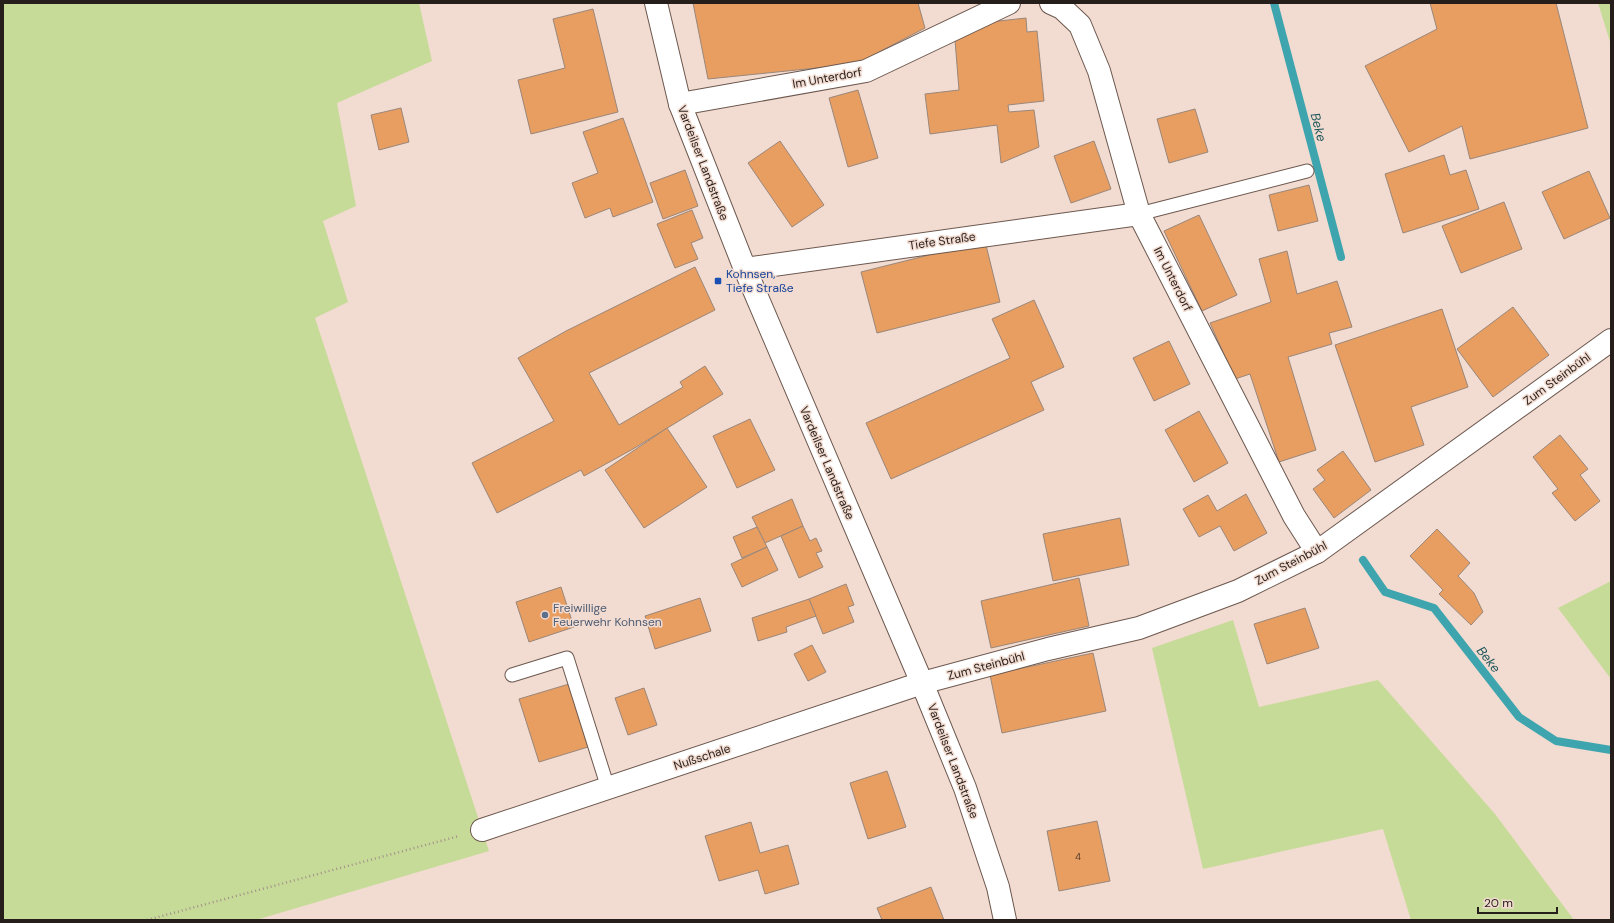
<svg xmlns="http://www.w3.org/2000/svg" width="1614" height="923" font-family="'DM Sans',sans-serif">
<rect width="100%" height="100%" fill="#f2dbd0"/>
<g fill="#c7db99">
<path d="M3 3H419L432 61 337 103 356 206 323 221 348 302 315 318 489 851 256 920H3Z"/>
<path d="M1598 3H1611V45Z"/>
<path d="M1611 581V679L1558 608Z"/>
<path d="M1233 620 1259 707 1378 680 1495 814 1574 920H1411L1383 829 1203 869 1152 648Z"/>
</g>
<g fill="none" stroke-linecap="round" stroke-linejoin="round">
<g stroke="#3ea5ae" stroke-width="8">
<path d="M1274 3 1341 257"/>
<path d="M1363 560 1385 592 1434 608 1519 717 1556 741 1611 750"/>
</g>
</g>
<g fill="#e89d61" stroke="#9a877a">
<path d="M693 3H918L925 28 856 64 708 79Z"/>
<path d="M1430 3H1556L1588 128 1470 159 1462 126 1409 152 1365 66 1437 29Z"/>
<path d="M593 9 618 112 531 134 518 80 565 68 553 19Z"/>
<path d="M1026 18 1027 32 1037 31 1044 101 1008 105 1009 112 1034 110 1039 147 1001 163 997 125 930 134 925 94 959 90 955 40 990 22Z"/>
<path d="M858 90 878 158 848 167 829 98Z"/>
<path d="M401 108 409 142 379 150 371 115Z"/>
<path d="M1195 109 1208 152 1169 163 1157 119Z"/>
<path d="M623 118 653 202 613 217 610 208 585 218 572 183 598 173 583 132Z"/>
<path d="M780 141 824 205 792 227 748 163Z"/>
<path d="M1094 141 1111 189 1071 203 1054 156Z"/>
<path d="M1444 155 1450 175 1466 170 1479 209 1403 233 1385 174Z"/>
<path d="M685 170 698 206 663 219 650 183Z"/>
<path d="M1589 171 1610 218 1564 239 1542 192Z"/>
<path d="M1309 185 1318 221 1278 231 1269 195Z"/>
<path d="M1504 202 1522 249 1461 273 1442 226Z"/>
<path d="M692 210 703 238 691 243 698 259 675 268 657 224Z"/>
<path d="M1199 215 1237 295 1202 311 1164 231Z"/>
<path d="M985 241 1000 302 877 333 861 272Z"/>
<path d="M1287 251 1297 294 1337 281 1352 327 1329 333 1332 344 1288 357 1316 450 1279 462 1250 374 1235 379 1210 323 1271 302 1259 259Z"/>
<path d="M695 267 715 310 589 373 619 425 683 387 680 382 705 366 723 394 633 449 584 476 581 470 497 513 472 463 554 421 518 358 566 331Z"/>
<path d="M1034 300 1064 367 1031 382 1044 410 891 479 866 423 1010 358 992 319Z"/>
<path d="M1513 307 1549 355 1493 397 1457 349Z"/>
<path d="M1442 309 1468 387 1411 407 1424 445 1375 462 1335 345Z"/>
<path d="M1169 341 1190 384 1154 401 1133 358Z"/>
<path d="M1199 411 1228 463 1194 482 1165 430Z"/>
<path d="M750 419 775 470 737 488 713 436Z"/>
<path d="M667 428 707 487 644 528 605 470Z"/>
<path d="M1560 435 1588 469 1580 475 1600 501 1575 521 1552 493 1558 489 1533 457Z"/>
<path d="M1343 451 1371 490 1334 518 1313 489 1325 480 1317 470Z"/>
<path d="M1246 494 1267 533 1234 551 1220 526 1199 537 1183 509 1208 495 1217 511Z"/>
<path d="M792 499 803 526 765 543 752 517Z"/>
<path d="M1120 518 1129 565 1053 581 1043 534Z"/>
<path d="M803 526 810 541 816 538 822 551 816 553 823 567 799 578 781 536Z"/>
<path d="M757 527 767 547 742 558 733 537Z"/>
<path d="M1437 529 1470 563 1458 576 1474 593 1483 612 1471 625 1439 594 1443 590 1410 556Z"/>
<path d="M767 547 778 570 742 587 731 564Z"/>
<path d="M1079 578 1089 626 991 648 981 601Z"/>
<path d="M846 584 854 605 848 607 854 622 823 634 809 599Z"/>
<path d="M561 587 574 627 529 642 516 602Z"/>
<path d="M700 598 711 631 655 649 645 616Z"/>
<path d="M809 599 816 616 786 627 787 632 758 641 752 618Z"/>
<path d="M1305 608 1319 648 1267 664 1254 624Z"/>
<path d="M812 645 826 672 808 681 794 654Z"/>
<path d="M1093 653 1106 711 1002 733 990 675Z"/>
<path d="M569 684 588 747 539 762 519 699Z"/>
<path d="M644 688 657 725 628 735 615 698Z"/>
<path d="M887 771 906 827 868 839 850 783Z"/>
<path d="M1097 821 1110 881 1059 891 1047 831Z"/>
<path d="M751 822 760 853 788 845 799 884 765 894 758 870 719 881 705 836Z"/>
<path d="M931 887 944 920H882L877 908Z"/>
</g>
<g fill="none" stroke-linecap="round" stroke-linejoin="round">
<g stroke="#6c584f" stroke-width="15">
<g id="service">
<path d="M1139 214 1307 171"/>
<path d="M512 675 567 658 608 788"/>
</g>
</g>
<g stroke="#6c584f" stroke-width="24">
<g id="minor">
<path d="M1051 3 1062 8 1080 25 1099 71 1139 214 1294 516 1317 552"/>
<path d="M680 104 866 71 1009 3"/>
<path d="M745 269 1139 214"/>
<path d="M482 830 922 683 1048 649 1139 628 1238 591 1317 552 1611 340"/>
</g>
</g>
<g stroke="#6c584f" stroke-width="24">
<path id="tertiary" d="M656 3 680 104 745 269 922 683 965 788 998 887 1005 920"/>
</g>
<path stroke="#a19088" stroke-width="2.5" stroke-dasharray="1 3" stroke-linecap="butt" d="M147 920 459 836"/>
<use href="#service" stroke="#fff" stroke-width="13"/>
<use href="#minor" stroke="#fff" stroke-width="22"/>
<use href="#tertiary" stroke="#fff" stroke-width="22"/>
</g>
<rect fill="#1a4fb4" stroke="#f2dbd0" stroke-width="1.5" x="714" y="277" width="8" height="8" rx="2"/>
<circle fill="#5c6f8a" stroke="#f2dbd0" stroke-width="1.5" cx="545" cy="615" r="4"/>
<g text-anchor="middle" stroke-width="3" stroke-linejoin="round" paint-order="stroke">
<g font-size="10" fill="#563e2c">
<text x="1078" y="860">4</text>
</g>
<g font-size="12" fill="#261e1a" stroke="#f2dbd0">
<text transform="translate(827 78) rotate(-10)" y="4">Im Unterdorf</text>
<text transform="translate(703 163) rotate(69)" y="4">Vardeilser Landstraße</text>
<text transform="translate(942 241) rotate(-8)" y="4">Tiefe Straße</text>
<text transform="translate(1173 279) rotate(63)" y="4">Im Unterdorf</text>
<text transform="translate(1557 379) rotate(-36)" y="4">Zum Steinbühl</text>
<text transform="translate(827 463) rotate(67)" y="4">Vardeilser Landstraße</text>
<text transform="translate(1291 563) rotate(-28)" y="4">Zum Steinbühl</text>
<text transform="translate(986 666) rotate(-15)" y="4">Zum Steinbühl</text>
<text transform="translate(702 757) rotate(-18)" y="4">Nußschale</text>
<text transform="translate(953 761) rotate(69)" y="4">Vardeilser Landstraße</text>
</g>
<g font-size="12" fill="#164399" stroke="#f2dbd0" text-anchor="start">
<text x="726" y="278">Kohnsen,<tspan x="726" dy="14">Tiefe Straße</tspan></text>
</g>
<g font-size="12" fill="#4e5e75" stroke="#f2dbd0" text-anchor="start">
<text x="553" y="612">Freiwillige<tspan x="553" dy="14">Feuerwehr Kohnsen</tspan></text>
</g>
<g font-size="13" font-style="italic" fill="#1c565b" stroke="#f2dbd0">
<text transform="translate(1319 127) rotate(75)" y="5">Beke</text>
<text transform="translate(1489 659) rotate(52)" y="5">Beke</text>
</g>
</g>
<rect width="1614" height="923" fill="none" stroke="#261e1a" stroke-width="8"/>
<path d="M1478 907v6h79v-6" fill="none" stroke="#261e1a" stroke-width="2"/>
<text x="1484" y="907" font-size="12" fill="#261e1a" stroke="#f2dbd0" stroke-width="3" paint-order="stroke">20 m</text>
</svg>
